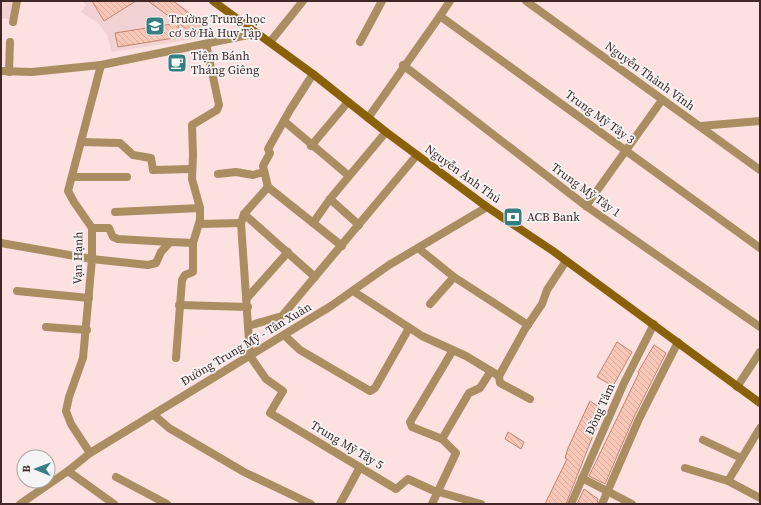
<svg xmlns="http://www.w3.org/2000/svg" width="761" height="505" font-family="'Source Serif 4',serif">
<defs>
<pattern id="building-back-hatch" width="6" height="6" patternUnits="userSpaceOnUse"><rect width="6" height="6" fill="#f9c7b7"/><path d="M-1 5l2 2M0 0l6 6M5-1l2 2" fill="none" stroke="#d7ab9d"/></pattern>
</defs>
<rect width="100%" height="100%" fill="#fde0e0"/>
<g fill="#f1d1d1">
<path d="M1 1H14L10 19 1 18Z"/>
<path d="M83 1H175L213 29 212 36 112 52 107 35 99 24 81 12 86 5Z"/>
</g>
<g fill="url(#building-back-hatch)" stroke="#c18470">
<path d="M92 1H136L104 21Z"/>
<path d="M148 1H173L204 24 196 36Z"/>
<path d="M178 23 180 37 118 47 115 33Z"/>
<path d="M617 342 632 352 613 386 597 377Z"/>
<path d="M654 345 666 353 634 417 605 484 589 476 639 373 638 372Z"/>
<path d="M590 401 605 411 594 433 566 504H545L567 459 565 458 568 448Z"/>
<path d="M508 432 524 442 521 449 505 439Z"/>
<path d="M584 489 598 499 597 504H577Z"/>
</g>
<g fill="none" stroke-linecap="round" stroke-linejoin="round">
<g stroke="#aa8d61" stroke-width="8">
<path d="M450 1 440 16 760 248"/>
<path d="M526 1 760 170"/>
<path d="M13 22 17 1"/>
<path d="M270 42 303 1"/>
<path d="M360 42 382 1"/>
<path d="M403 65 586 206 760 327"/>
<path d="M1 71 32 72 101 65 258 33"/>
<path d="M9 72 10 42"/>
<path d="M368 118 440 16"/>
<path d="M284 121 349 176"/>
<path d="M700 126 760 121"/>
<path d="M81 142 120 143 133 155 151 158 153 170 192 169"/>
<path d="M311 146 348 102"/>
<path d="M218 174 236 172 253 175 264 172"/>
<path d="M72 177H127"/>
<path d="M268 187 244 214 241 223 250 356 266 379 283 391 270 413 396 489 408 479 432 490 481 504"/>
<path d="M268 187 263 166 270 153 268 149 290 110 313 74"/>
<path d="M268 187 342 246"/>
<path d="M330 199 359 225"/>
<path d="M586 206 662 100"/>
<path d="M115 212 200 208"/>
<path d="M244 214 315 277"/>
<path d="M313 223 330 199 386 132"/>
<path d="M200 224 241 223"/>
<path d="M92 228H109L113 237 118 239 170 242"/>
<path d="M1 243 92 259 148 265 156 263 161 252 170 242 193 243"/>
<path d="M418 248 454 277"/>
<path d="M17 291 89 298"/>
<path d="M353 291 422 336 466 356 499 376 525 329 542 304 547 290 566 261"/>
<path d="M247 298 288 252"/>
<path d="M430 304 454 277 528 325"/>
<path d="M179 305 248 307"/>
<path d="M248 326 282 316 417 155"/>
<path d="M46 327 87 330"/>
<path d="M285 336 300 350 370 391 375 388 409 328"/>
<path d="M176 358 182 280 185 275 193 272V243L200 220V208L192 179 193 155 192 125 217 110 219 105 206 44"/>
<path d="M499 376 500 383 530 399"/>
<path d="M737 387 760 352"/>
<path d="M154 415 169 428 244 472 311 504"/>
<path d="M760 428 728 481 760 498"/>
<path d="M442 439 469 393 480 388 491 371"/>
<path d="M703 440 741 458"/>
<path d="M90 453 71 424 66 411 69 397 83 358 92 259V228L74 202 68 191 101 65"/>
<path d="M685 468 728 481"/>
<path d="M68 471 114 504"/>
<path d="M116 477 167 504"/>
<path d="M582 478 632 504"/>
<path d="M340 504 360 467"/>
<path d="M432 504 456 453 442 439 412 427 410 422 453 350"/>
<path d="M571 504 624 383 654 324"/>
<path d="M602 504 639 419 678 342"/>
</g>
<path stroke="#aa8d61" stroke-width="8" d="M20 504 68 471 90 453 331 306 389 265 487 207"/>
<path stroke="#8a6109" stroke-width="8" d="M213 1 313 74 386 132 487 207 553 251 760 403"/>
</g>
<defs>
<g id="school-square" transform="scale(1)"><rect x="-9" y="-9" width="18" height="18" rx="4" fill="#357e81" stroke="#f5f5f5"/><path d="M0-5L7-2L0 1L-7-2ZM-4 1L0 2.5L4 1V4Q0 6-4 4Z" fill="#fff"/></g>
<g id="cafe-square" transform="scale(1)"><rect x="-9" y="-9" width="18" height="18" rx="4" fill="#357e81" stroke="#f5f5f5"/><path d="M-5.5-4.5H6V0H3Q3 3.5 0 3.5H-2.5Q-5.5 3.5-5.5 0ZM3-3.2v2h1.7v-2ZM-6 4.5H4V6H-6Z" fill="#fff"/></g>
<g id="bank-square" transform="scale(1)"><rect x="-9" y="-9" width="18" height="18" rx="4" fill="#357e81" stroke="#f5f5f5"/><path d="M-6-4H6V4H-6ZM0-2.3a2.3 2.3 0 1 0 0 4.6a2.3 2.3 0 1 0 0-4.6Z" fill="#fff"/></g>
</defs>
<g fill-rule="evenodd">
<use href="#school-square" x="155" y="26"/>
<use href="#cafe-square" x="177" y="63"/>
<use href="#bank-square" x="513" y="217"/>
</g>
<g text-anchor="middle" stroke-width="3.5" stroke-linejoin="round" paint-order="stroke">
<g font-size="12" fill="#422727" stroke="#f5f5f5" text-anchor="start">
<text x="169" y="23">Trường Trung học<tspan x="169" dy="14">cơ sở Hà Huy Tập</tspan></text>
<text x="191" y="60">Tiệm Bánh<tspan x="191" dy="14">Tháng Giêng</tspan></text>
<text x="527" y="221">ACB Bank</text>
</g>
<g font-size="12" fill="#422727" stroke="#f5f5f5">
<text transform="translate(650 76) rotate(36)" y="4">Nguyễn Thành Vĩnh</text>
<text transform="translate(600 117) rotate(36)" y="4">Trung Mỹ Tây 3</text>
<text transform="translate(463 174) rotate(36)" y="4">Nguyễn Ảnh Thủ</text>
<text transform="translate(586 190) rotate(36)" y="4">Trung Mỹ Tây 1</text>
<text transform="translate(78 258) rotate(-89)" y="4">Vạn Hạnh</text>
<text transform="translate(246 344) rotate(-31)" y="4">Đường Trung Mỹ - Tân Xuân</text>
<text transform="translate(600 409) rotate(-66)" y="4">Đồng Tâm</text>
<text transform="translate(347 445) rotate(31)" y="4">Trung Mỹ Tây 5</text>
</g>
</g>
<rect width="761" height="505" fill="none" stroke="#422727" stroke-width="4"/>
<g transform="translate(36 469) rotate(271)"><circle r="19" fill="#f5f5f5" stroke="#ada3a3"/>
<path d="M0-3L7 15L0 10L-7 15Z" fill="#357e81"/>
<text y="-6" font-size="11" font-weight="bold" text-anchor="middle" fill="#422727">B</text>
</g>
</svg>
